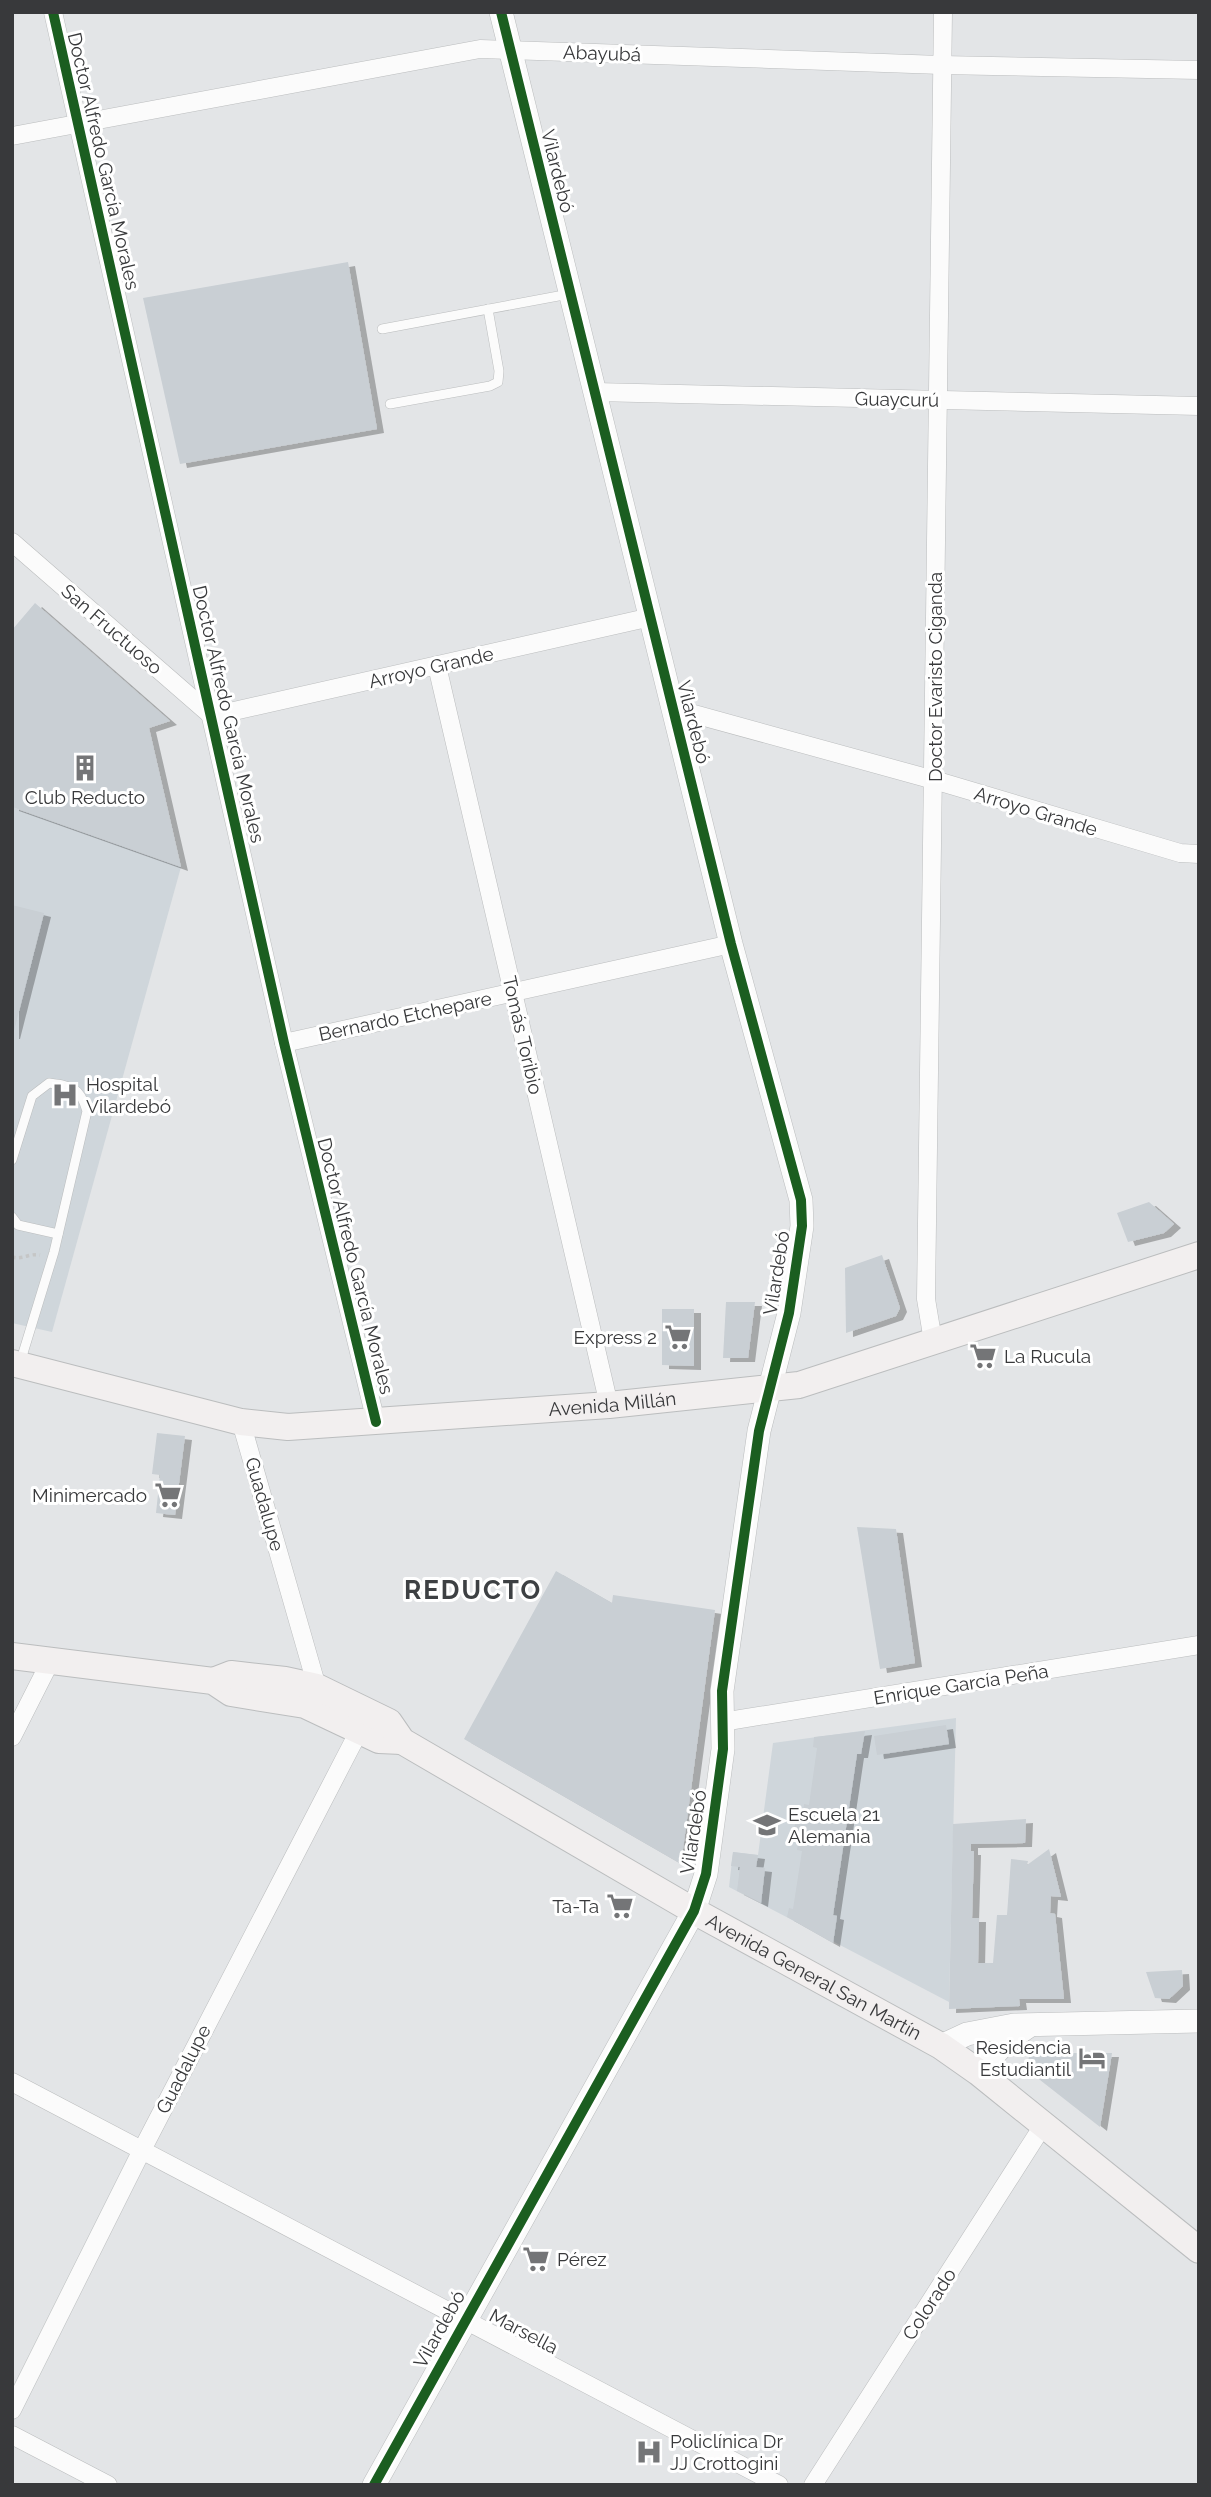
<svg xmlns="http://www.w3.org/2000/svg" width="1211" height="2497" font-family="Raleway,sans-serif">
<defs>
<filter id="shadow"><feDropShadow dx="7" dy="4" stdDeviation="0" flood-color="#0004"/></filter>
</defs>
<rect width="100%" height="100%" fill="#e3e5e7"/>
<g fill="#cfd6db">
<path d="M12 807 181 867 52 1332 12 1323Z"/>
<path d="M956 1718 949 2002 729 1887 733 1852 758 1855 773 1743Z"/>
</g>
<g fill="#c9cfd4" filter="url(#shadow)">
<path d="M348 262 377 429 180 464 143 298Z"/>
<path d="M35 603 170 721 149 728 181 867 12 807V630Z"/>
<path d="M12 905 44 913 13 1035H12Z"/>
<path d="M1149 1202 1174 1224 1164 1233 1128 1242 1117 1213Z"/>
<path d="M882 1255 900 1308 896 1316 846 1333 845 1268Z"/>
<path d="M726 1302H755L748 1358H723Z"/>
<path d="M662 1309H694V1366L662 1365Z"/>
<path d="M157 1433 185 1436 175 1515 156 1513 160 1475 152 1474Z"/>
<path d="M857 1527 896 1529 915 1663 880 1669Z"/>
<path d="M556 1571 612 1603 613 1595 715 1610 681 1864 464 1739Z"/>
<path d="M946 1725 949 1744 877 1755 874 1736Z"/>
<path d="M865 1731 861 1754H857L833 1915 837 1916 833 1943 787 1917 789 1908 793 1909 802 1851 797 1850 798 1843 792 1842 797 1812H803L804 1804 809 1805 817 1748 813 1747 814 1737Z"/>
<path d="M1026 1819 1025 1843 971 1844V1851H974L972 1918H979L978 1963H993L997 1915H1007L1011 1859 1028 1861 1027 1865 1049 1849 1061 1897 1051 1896 1050 1913 1055 1914 1064 1999H1019L1020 2006 949 2009 953 1824Z"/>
<path d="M733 1852 758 1855 756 1867 765 1868 761 1903 737 1891 740 1867 731 1866Z"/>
<path d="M1182 1970 1183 1986 1169 1999 1155 1998 1146 1972Z"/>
<path d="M1030 2053H1112L1100 2127 1026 2069Z"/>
</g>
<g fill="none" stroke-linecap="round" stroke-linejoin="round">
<g stroke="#bbbdbe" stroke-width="10">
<g id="service">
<path d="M382 329 569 294"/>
<path d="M390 404 490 386 498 382 499 371 488 309"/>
<path d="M12 1160 32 1096 49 1083C72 1086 80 1087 87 1111L54 1252 20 1363"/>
<path d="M12 1217 18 1225 58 1234"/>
</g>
</g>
<g stroke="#bbbdbe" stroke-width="19">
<g id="minor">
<path d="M53 12 284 1043 376 1422"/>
<path d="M12 136 480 49 941 65 1199 70"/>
<path d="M595 392 1199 406"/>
<path d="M12 542 212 716 651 617"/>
<path d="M437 666 609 1405"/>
<path d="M672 708 934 780 1180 853 1199 854"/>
<path d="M284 1043 731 944"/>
<path d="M933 1341 926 1299 943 12"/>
<path d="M241 1422 317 1687 313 1693"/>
<path d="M722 1722 1199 1645"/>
<path d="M12 1737 51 1660"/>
<path d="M12 2082 779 2485"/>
<path d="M12 2410 142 2150 359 1731"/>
<path d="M12 2435 108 2485"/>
<path d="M813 2485 1044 2124"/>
</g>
</g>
<g stroke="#bbbdbe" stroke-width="24">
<g id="tertiary">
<path d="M941 2046 967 2034 1014 2025 1199 2021"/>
<path d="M978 2072 1007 2041 1029 2026"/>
<path d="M374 2485 694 1911 706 1874 723 1749 722 1691 759 1431 789 1313 802 1226 801 1200 731 944 501 12"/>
</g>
</g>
<g stroke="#bbbdbe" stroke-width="28">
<g id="secondary">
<path id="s1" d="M12 1363 241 1422 288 1427 609 1405 799 1385 1199 1255"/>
<path d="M12 1656 213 1681 231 1693 305 1705 379 1740 402 1741"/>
<path id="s2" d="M213 1681 231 1674 285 1680 317 1687 389 1722 402 1741 694 1911 941 2046 978 2072 1199 2250"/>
</g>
</g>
<path stroke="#c5c6c6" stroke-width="3.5" stroke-dasharray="3.5 3.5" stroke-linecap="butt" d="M12 1257C23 1260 29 1253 40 1255"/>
<use href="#service" stroke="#fbfbfb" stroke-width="9"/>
<use href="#minor" stroke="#fbfbfb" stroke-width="18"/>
<use href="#tertiary" stroke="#fbfbfb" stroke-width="23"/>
<use href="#secondary" stroke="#f2efef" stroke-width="26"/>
<g stroke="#fff" stroke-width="15">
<g id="cycleway">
<path d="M53 12 284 1043 376 1422"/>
<path d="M374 2485 694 1911 706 1874 723 1749 722 1691 759 1431 789 1313 802 1226 801 1200 731 944 501 12"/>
</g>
</g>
<use href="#cycleway" stroke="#1b5e20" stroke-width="10"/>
</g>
<defs>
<g id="building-bare" transform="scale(2.1)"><path d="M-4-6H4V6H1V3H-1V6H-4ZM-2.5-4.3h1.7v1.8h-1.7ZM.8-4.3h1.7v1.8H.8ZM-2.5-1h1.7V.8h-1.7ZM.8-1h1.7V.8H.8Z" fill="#747577" stroke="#fff" stroke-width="2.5" paint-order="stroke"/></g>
<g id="hospital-bare" transform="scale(2.1)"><path d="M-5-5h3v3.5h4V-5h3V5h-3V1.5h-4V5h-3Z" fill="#747577" stroke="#fff" stroke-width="2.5" paint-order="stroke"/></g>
<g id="supermarket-bare" transform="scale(2.1)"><path d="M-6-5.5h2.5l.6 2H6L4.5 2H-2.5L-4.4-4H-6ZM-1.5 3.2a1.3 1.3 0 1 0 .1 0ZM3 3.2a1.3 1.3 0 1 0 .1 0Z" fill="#747577" stroke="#fff" stroke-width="2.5" paint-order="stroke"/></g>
<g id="school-bare" transform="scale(2.1)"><path d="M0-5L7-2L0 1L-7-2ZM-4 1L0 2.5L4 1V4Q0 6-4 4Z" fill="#747577" stroke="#fff" stroke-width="2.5" paint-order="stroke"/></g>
<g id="hotel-bare" transform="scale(2.1)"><path d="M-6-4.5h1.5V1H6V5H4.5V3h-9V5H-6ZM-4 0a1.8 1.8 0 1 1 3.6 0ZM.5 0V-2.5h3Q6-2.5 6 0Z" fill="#747577" stroke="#fff" stroke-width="2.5" paint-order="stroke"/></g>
</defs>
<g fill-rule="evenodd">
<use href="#building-bare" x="85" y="768"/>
<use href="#hospital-bare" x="65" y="1095"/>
<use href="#supermarket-bare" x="678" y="1337"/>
<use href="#supermarket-bare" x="983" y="1356"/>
<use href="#supermarket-bare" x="168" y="1495"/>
<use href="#school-bare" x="767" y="1825"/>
<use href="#supermarket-bare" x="620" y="1906"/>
<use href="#hotel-bare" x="1092" y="2058"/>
<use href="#supermarket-bare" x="536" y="2259"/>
<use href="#hospital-bare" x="649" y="2452"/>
</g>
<g text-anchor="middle" stroke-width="6" stroke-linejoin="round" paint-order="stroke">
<g font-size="19" fill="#38393b" stroke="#fff">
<text transform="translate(602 53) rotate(2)" y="7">Abayubá</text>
<text transform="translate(104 161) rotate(77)" y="7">Doctor Alfredo García Morales</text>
<text transform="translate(558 171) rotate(76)" y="7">Vilardebó</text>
<text transform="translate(897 399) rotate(1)" y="7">Guaycurú</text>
<text transform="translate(112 629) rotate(41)" y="7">San Fructuoso</text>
<text transform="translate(431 667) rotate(-13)" y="7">Arroyo Grande</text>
<text transform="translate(935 677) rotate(-90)" y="7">Doctor Evaristo Ciganda</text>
<text transform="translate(229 714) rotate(77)" y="7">Doctor Alfredo García Morales</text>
<text transform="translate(694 722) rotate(76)" y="7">Vilardebó</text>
<text transform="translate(1036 811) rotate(17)" y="7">Arroyo Grande</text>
<text transform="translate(405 1016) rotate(-12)" y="7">Bernardo Etchepare</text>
<text transform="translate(523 1035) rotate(77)" y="7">Tomás Toribio</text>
<text transform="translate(356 1266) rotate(76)" y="7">Doctor Alfredo García Morales</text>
<text transform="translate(776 1273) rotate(-81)" y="7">Vilardebó</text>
<text dy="7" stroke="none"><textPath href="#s1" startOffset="609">Avenida Millán</textPath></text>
<text transform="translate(265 1504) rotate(74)" y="7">Guadalupe</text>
<text transform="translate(961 1684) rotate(-9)" y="7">Enrique García Peña</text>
<text transform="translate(693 1832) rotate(-81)" y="7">Vilardebó</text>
<text dy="7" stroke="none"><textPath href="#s2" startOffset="684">Avenida General San Martín</textPath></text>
<text transform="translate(183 2069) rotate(-63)" y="7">Guadalupe</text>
<text transform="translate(929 2304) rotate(-57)" y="7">Colorado</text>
<text transform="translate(439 2329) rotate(-61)" y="7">Vilardebó</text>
<text transform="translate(524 2331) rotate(28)" y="7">Marsella</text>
</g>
<g font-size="19" fill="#38393b" stroke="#fff" text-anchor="start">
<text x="85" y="804" text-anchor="middle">Club Reducto</text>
<text x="86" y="1091">Hospital<tspan x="86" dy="22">Vilardebó</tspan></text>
<text x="657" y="1344" text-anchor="end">Express 2</text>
<text x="1004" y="1363">La Rucula</text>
<text x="147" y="1502" text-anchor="end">Minimercado</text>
<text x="788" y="1821">Escuela 21<tspan x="788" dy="22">Alemania</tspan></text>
<text x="599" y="1913" text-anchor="end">Ta-Ta</text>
<text x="1071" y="2054" text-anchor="end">Residencia<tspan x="1071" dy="22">Estudiantil</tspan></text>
<text x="557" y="2266">Pérez</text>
<text x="670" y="2448">Policlínica Dr<tspan x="670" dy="22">JJ Crottogini</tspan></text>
</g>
<g font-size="26" font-weight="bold" letter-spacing="2" fill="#3d4043" stroke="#fff">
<text x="473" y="1599">REDUCTO</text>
</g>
</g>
<rect width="1211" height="2497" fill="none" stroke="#38393b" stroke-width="28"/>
</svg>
